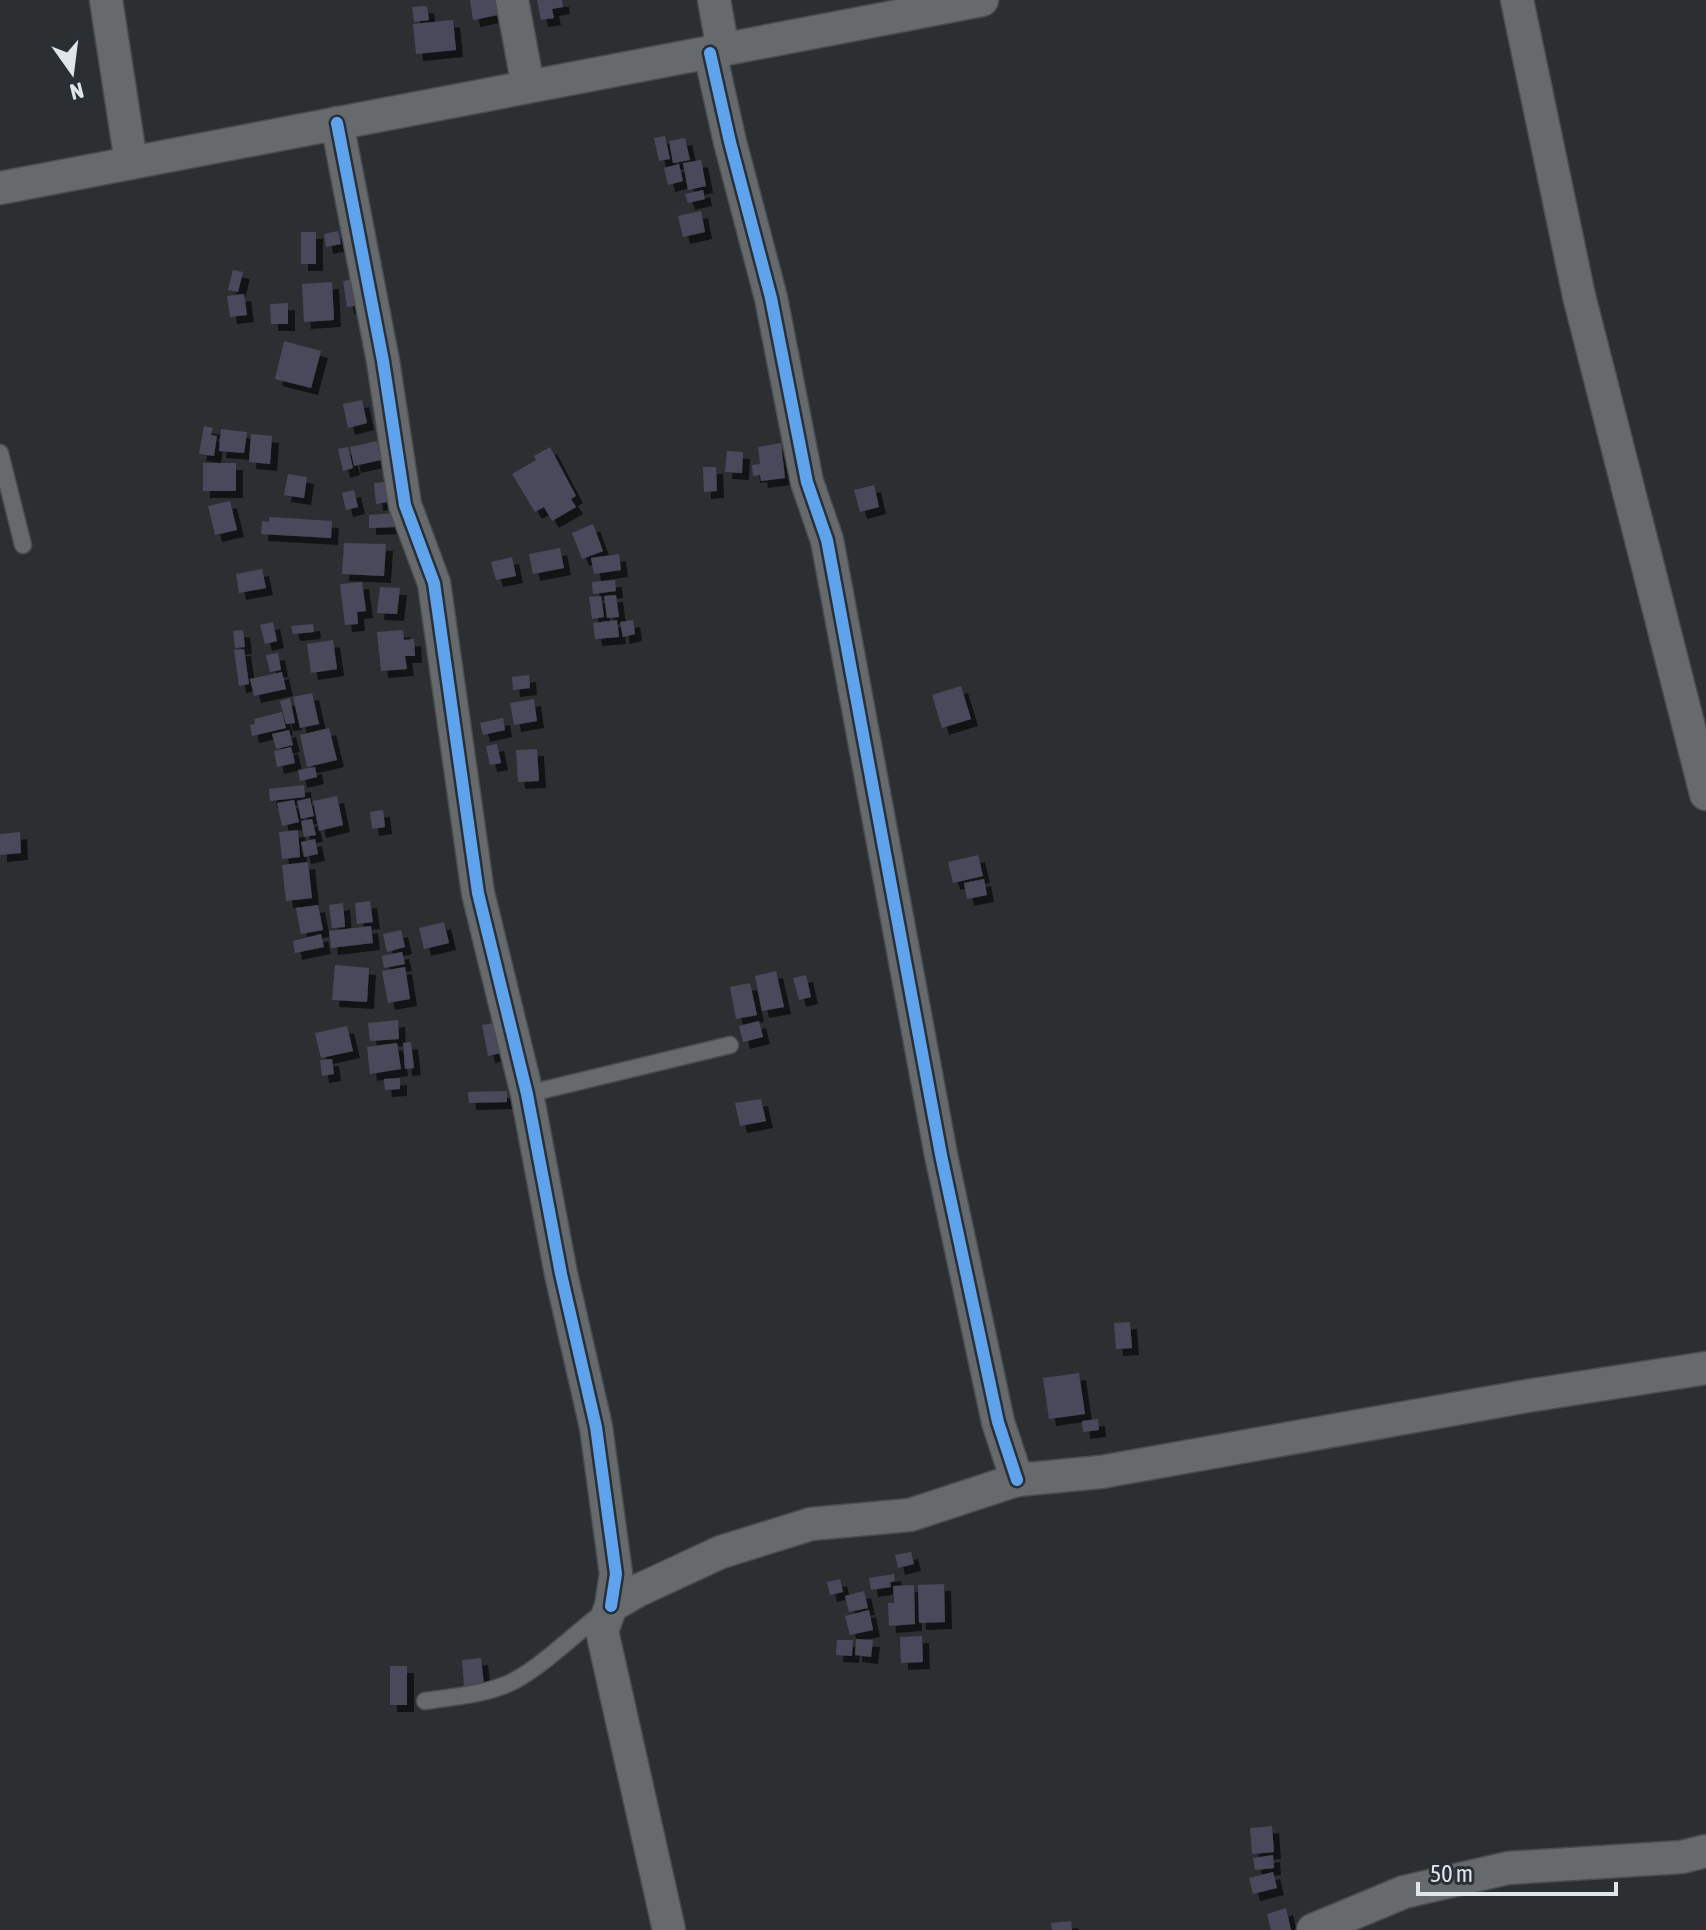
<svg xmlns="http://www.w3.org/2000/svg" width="1706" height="1930" font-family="'Asap Condensed',sans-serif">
<defs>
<filter id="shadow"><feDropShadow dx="7" dy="7" stdDeviation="0" flood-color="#0009"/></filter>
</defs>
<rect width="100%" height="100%" fill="#2c2f32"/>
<g fill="#484a5b" filter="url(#shadow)">
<path d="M470 0H496L498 15 473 20Z"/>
<path d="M537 0H562L563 7 552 9 554 18 541 20Z"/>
<path d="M427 6 429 20 414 22 412 7Z"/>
<path d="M453 20 456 50 416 54 413 24Z"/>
<path d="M665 136 670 159 659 161 654 138Z"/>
<path d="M685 138 690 160 673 163 669 141Z"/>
<path d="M701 160 706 186 688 190 683 163Z"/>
<path d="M679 164 683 181 668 185 664 168Z"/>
<path d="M703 190 705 199 688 203 685 194Z"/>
<path d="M701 211 705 232 683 237 678 216Z"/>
<path d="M338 231 341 244 326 247 324 234Z"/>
<rect x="301" y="232" width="15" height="32"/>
<path d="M233 270 243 272 238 292 228 290Z"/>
<path d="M357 279 360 305 347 307 343 281Z"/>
<path d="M332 282 334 320 304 322 302 284Z"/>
<path d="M244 294 247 315 230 317 227 296Z"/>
<path d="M288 303V324H271L270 304Z"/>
<path d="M284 341 321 351 311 388 275 379Z"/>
<path d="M362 400 367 423 348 428 343 404Z"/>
<path d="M204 426 213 428 211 435 217 436 214 456 199 454Z"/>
<path d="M221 429 247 432 244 453 219 451Z"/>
<path d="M251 434 272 436 270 464 249 462Z"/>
<path d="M377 441 381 460 354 466 350 447Z"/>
<path d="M781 443 785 478 761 481 760 475 753 476 752 465 760 464 758 447Z"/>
<path d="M348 447 353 468 343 471 338 449Z"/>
<path d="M550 447 576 496 571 499 576 507 552 521 544 507 535 512 512 474 536 460 534 456Z"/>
<path d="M727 451 743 452 742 473 725 472Z"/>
<rect x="203" y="463" width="33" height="28"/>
<path d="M703 467H716L717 491 704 492Z"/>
<path d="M288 474 307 477 304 498 284 495Z"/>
<path d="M392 481 395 501 376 504 374 483Z"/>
<path d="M874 485 879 507 860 512 854 490Z"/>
<path d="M354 490 358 507 346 510 342 493Z"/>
<path d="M230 501 237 530 215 535 208 506Z"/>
<path d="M396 513 397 527 369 528V515Z"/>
<path d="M269 517 332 521 331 538 261 534 262 521 269 522Z"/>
<path d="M593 524 603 551 582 559 572 533Z"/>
<path d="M344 543 386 544 384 576 342 574Z"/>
<path d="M560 548 564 568 533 574 529 554Z"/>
<path d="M619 554 621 570 594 574 591 558Z"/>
<path d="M512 557 516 576 496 580 491 562Z"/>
<path d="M262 569 266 588 239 593 236 574Z"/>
<path d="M615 580 616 591 593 594 592 582Z"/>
<path d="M362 582 366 611 357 612 358 624 345 625 340 584Z"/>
<path d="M380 587 400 588 397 614 377 613Z"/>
<path d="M616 595 619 617 607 618 604 596Z"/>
<path d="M601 596 604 617 592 619 589 597Z"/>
<path d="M617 620 619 637 595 639 593 623Z"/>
<path d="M633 620 635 634 623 637 620 622Z"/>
<path d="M273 622 277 641 265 644 260 625Z"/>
<path d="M313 624 314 632 293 634 291 626Z"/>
<path d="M243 630 245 647 235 648 233 631Z"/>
<path d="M403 630 404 640 414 639 415 656H405L407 669 381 671 377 632Z"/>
<path d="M333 640 337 669 311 673 307 644Z"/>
<path d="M244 649 249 684 239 686 234 650Z"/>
<path d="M278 653 281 670 270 672 266 655Z"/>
<path d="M282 672 286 689 254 696 250 679Z"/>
<path d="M529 675 530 688 513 690 512 677Z"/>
<path d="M961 686 971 719 942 728 932 695Z"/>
<path d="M312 693 319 724 300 728 293 697Z"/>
<path d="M290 698 295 723 286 724 280 701Z"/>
<path d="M534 699 537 721 514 725 510 703Z"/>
<path d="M282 712 286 728 252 736 250 725 255 724 254 719Z"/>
<path d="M503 718 505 730 483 735 480 723Z"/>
<path d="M329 728 337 760 307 767 300 735Z"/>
<path d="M289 730 293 745 276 749 272 734Z"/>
<path d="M497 744 501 763 490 765 486 746Z"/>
<path d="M291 747 295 763 277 767 274 751Z"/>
<path d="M537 749 539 781 518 782 516 750Z"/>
<path d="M315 767 317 777 300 781 298 770Z"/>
<path d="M304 785 305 797 270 801 269 789Z"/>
<path d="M337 796 343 825 319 831 313 801Z"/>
<path d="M310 798 314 816 301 819 297 801Z"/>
<path d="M294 800 299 822 282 826 277 803Z"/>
<path d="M383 810 385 827 372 829 370 812Z"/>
<path d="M312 819 316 835 304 837 301 821Z"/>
<path d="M298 830 300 857 282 859 279 832Z"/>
<path d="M20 832 21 853 0 855V834Z"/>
<path d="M315 839 318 854 304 857 301 842Z"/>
<path d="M978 855 983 876 953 883 948 862Z"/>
<path d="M308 862 312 898 286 901 282 865Z"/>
<path d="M984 879 987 895 967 899 964 883Z"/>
<path d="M370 901 373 922 357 924 355 903Z"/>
<path d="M343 903 345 927 332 928 329 905Z"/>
<path d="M318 905 323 930 301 934 296 908Z"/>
<path d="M444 922 449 943 424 949 419 928Z"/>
<path d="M371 926 373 943 331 948 329 931Z"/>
<path d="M401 930 405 947 387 952 383 934Z"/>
<path d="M321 934 324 947 295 953 293 941Z"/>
<path d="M402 952 405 964 384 968 382 956Z"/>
<path d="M335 965 369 968 367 1002 332 1000Z"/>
<path d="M405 967 410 999 388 1003 382 971Z"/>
<path d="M776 971 784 1007 762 1011 755 976Z"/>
<path d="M806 975 811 997 799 1000 793 978Z"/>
<path d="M750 983 757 1015 736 1019 730 987Z"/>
<path d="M398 1020 399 1039 370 1041 368 1023Z"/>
<path d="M759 1021 763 1037 743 1042 739 1026Z"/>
<path d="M495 1023 501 1053 488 1056 482 1025Z"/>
<path d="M347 1026 353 1051 321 1058 315 1033Z"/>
<path d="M411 1042 414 1068 405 1069 403 1043Z"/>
<path d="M397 1043 401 1069 370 1074 367 1047Z"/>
<path d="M332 1059 334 1074 322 1076 320 1060Z"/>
<path d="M400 1078V1089L385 1090 384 1079Z"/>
<path d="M507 1091V1102L469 1103 468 1092Z"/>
<path d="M761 1099 766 1121 740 1126 735 1103Z"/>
<path d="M1130 1322 1132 1348 1116 1349 1114 1323Z"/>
<path d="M1079 1373 1085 1414 1049 1419 1043 1378Z"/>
<path d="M1098 1419 1099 1430 1083 1432 1082 1421Z"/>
<path d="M911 1552 914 1564 898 1568 895 1555Z"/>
<path d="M894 1574 895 1581 890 1582 891 1587 871 1590 869 1578Z"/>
<path d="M840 1579 843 1592 830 1595 827 1582Z"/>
<path d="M944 1584 945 1622 919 1623 918 1585Z"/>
<path d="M914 1585 915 1624 889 1626 888 1603H894L893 1586Z"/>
<path d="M864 1591 868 1608 849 1612 845 1596Z"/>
<path d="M869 1610 873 1630 850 1635 845 1616Z"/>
<path d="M922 1636 923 1662 901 1663 900 1637Z"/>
<path d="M856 1639 873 1640 871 1657 855 1655Z"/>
<path d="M837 1640H853L852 1656 836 1655Z"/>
<path d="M481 1658 484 1685 464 1687 462 1660Z"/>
<rect x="390" y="1666" width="17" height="39"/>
<path d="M1272 1826 1274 1852 1252 1854 1250 1828Z"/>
<path d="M1273 1855 1274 1868 1255 1870 1253 1858Z"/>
<path d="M1273 1872 1277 1888 1253 1894 1249 1878Z"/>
<path d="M1286 1908 1291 1930H1271L1267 1914Z"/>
<path d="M1071 1921 1072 1930H1052L1051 1923Z"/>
</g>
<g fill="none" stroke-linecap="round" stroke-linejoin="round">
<g stroke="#494d50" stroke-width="19">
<g id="service">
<path d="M0 453 23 545"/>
<path d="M527 1094 730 1045"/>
<path d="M425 1701C451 1697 480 1695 505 1685 536 1673 576 1632 605 1611"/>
</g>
</g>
<g stroke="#494d50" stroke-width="35">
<g id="minor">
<path d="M106 0 131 162"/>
<path d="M512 0 528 86"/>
<path d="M714 0 723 50"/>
<path d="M1517 0 1579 296 1706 794"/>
<path d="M710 53 730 142 771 298 807 482 827 540 941 1155 998 1422 1017 1480"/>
<path d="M337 123 383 361 405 505 434 583 478 893 527 1094 561 1274 596 1427 616 1574 611 1606"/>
<path d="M0 188 982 0"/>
<path d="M669 1930 602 1631 611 1606 637 1591 721 1552 811 1524 910 1515 1017 1480 1101 1472 1527 1396 1706 1368"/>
<path d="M1313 1930 1404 1892 1508 1868 1682 1857 1706 1851"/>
</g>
</g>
<use href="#service" stroke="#676a6d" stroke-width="16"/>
<use href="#minor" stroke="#676a6d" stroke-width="32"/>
<g stroke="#282f36" stroke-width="17">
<g id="cycleway">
<path d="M710 53 730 142 771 298 807 482 827 540 941 1155 998 1422 1017 1480"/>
<path d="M337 123 383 361 405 505 434 583 478 893 527 1094 561 1274 596 1427 616 1574 611 1606"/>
</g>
</g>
<use href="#cycleway" stroke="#60a3ed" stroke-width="12"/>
</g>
<g transform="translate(72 72) rotate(166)" stroke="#282f36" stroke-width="6" paint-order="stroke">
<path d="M0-6L14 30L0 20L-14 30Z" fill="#e0e5ea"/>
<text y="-12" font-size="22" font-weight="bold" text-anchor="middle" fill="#e0e5ea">N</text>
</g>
<path d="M1418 1882v12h198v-12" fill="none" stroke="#e0e5ea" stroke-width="4"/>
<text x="1430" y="1882" font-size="24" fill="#e0e5ea" stroke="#282f36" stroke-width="6" paint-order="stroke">50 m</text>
</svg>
